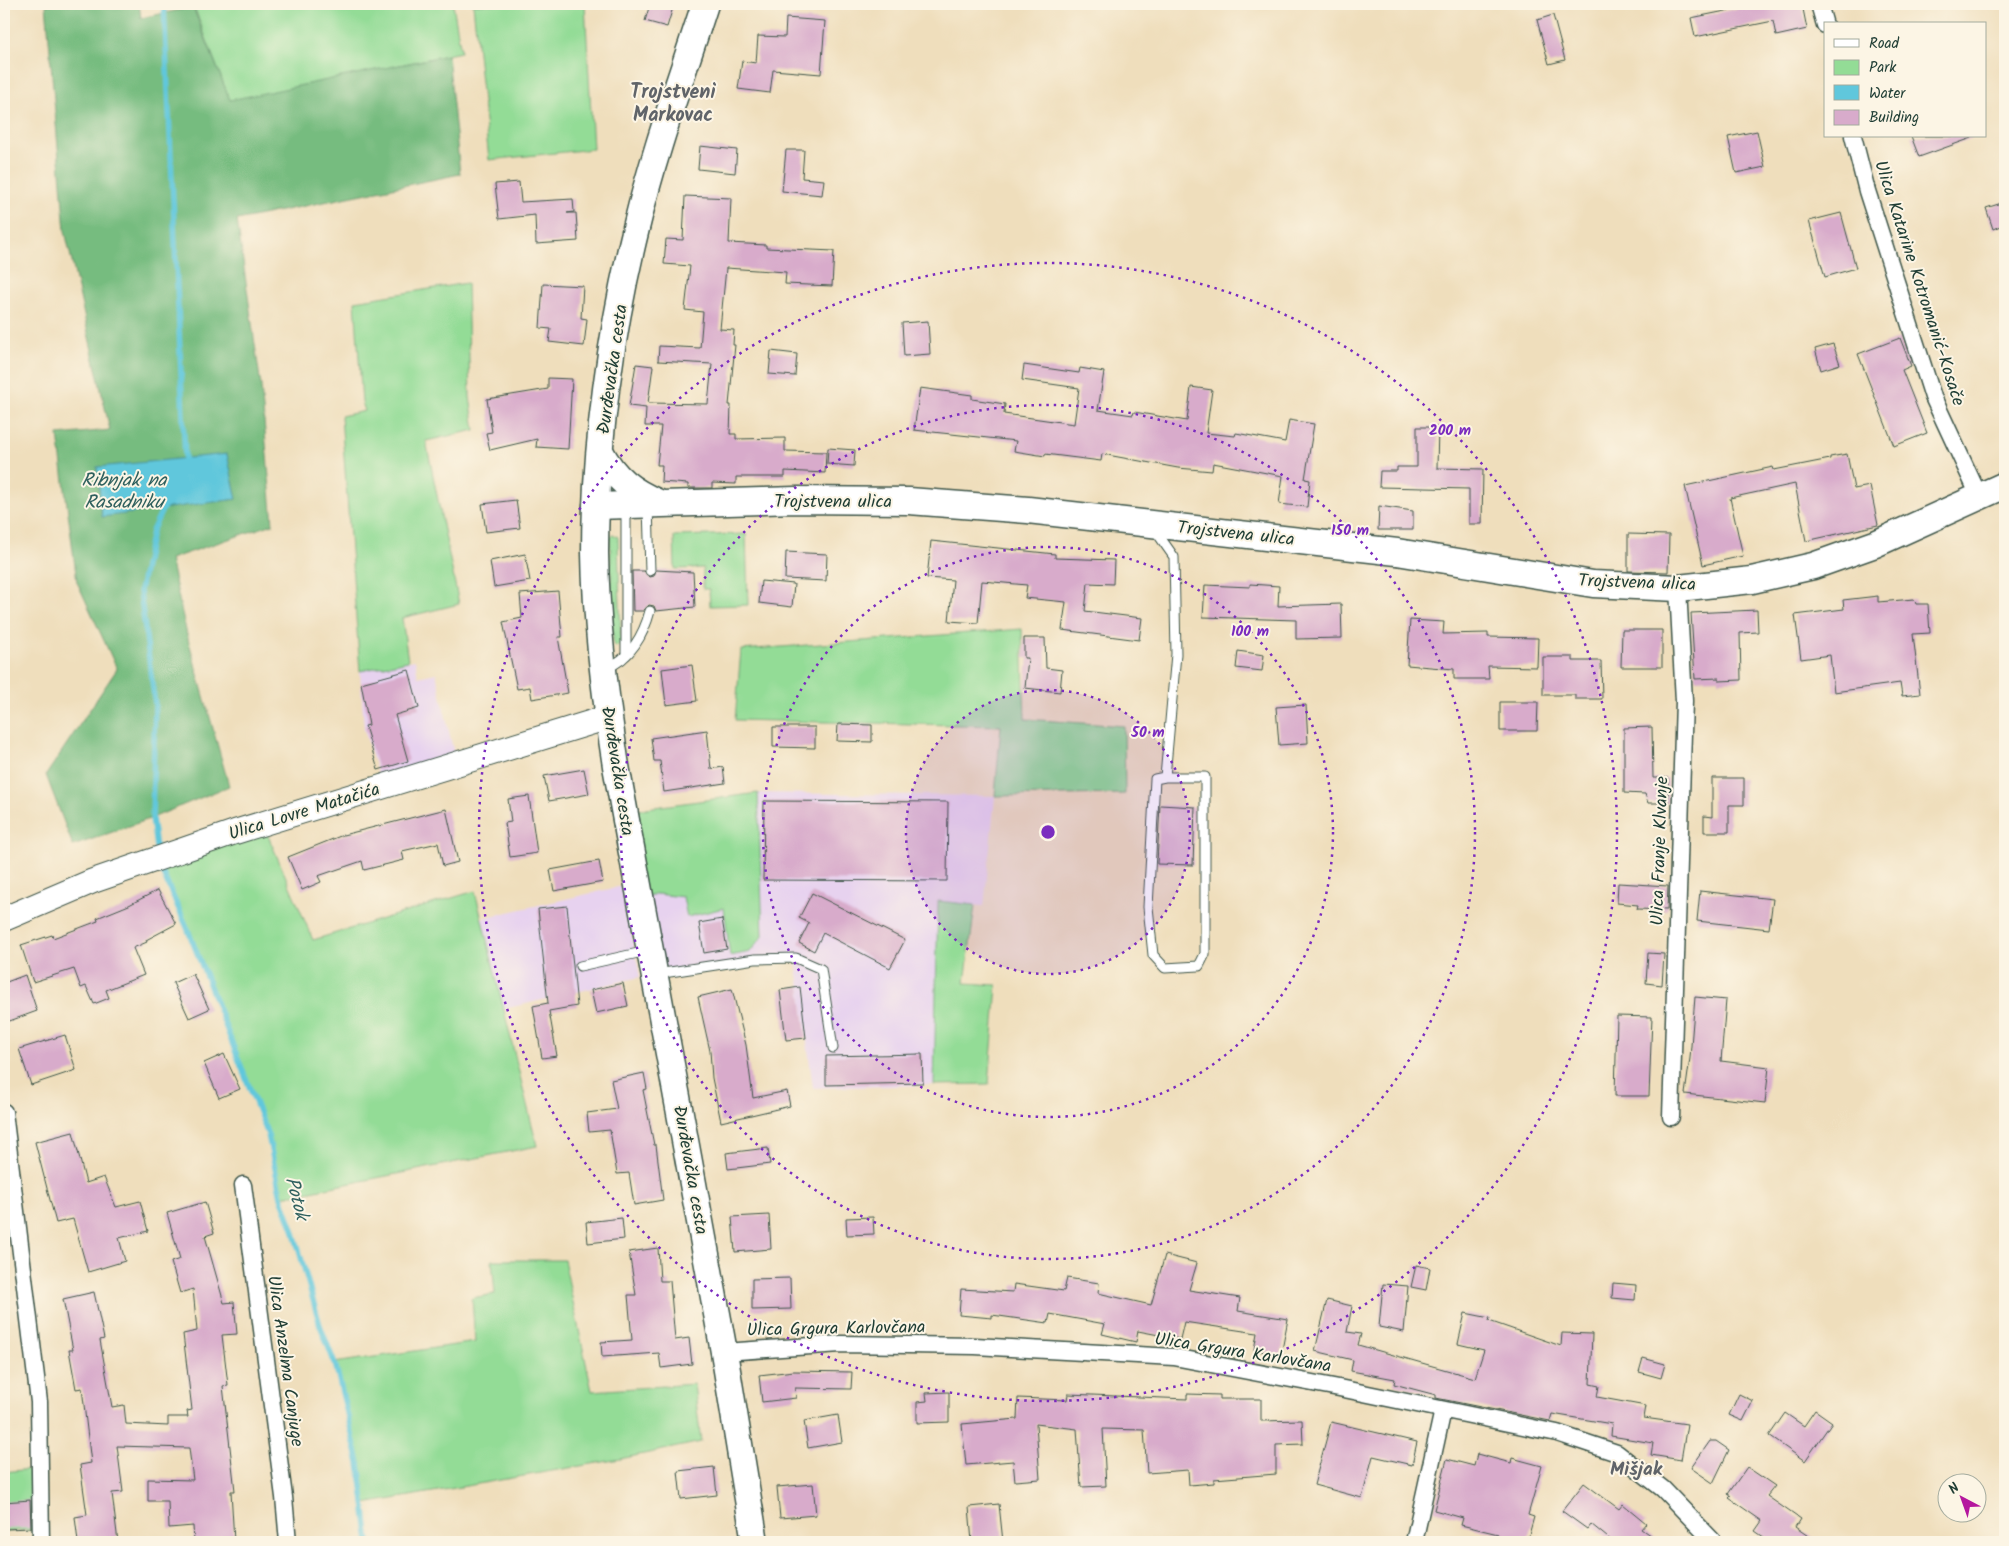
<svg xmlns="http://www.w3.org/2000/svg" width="2009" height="1546" font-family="Kalam,sans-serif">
<rect width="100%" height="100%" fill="#fcf5e5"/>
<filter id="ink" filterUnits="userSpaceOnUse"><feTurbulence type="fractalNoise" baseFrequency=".02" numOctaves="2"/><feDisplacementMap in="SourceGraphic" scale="10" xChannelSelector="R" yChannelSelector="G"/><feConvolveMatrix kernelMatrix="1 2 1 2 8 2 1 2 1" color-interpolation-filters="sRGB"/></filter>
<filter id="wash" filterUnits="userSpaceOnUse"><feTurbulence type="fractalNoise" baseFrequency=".0096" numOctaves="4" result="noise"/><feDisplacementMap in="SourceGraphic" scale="20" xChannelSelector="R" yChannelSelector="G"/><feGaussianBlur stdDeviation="1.12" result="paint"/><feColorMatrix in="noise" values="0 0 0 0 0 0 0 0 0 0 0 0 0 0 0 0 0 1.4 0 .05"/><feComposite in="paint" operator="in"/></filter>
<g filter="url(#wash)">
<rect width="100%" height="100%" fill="#efdebc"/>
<g fill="#e7d2ef">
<path d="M415 660 418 677 436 673 454 754 379 778 364 729 360 671Z"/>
<path d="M758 793 995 796 984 906 938 902 934 1085 813 1088 796 958 654 975 640 897 657 894 683 897 687 917 724 908 730 956 763 936Z"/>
<path d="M623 886 640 977 504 1009 482 918Z"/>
</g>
<g fill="#93dc96" stroke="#598c65">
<path d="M193 4H453L461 52 230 101Z"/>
<path d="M473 4H585L593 149 489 160Z"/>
<path d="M467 283 470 397 475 430 426 441 459 604 402 618 408 661 360 671 341 416 365 411 362 402 355 301Z"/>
<path d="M613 534 618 537 621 644 616 647 613 644 610 536Z"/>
<path d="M746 534 748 605 710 606 709 589H703V568L675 569 674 536Z"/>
<path d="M1022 629 1025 719 1124 726 1125 794 995 796 1001 726 735 720 741 650Z"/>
<path d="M758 793 763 936 750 952 730 956 724 908 687 917 683 897 657 894 640 897 624 814 647 808Z"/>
<path d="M263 824 313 940 475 891 537 1146 281 1197 268 1135 186 925 162 872 159 859Z"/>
<path d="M938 901 975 905 965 983 997 985 989 1084 934 1085Z"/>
<path d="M492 1260H564L592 1391 694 1384 701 1442 620 1459 364 1504 359 1463 334 1363 475 1342 472 1298 495 1294Z"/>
<path d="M40 1468V1529L4 1532V1472Z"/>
</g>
<path fill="#76bc7f" stroke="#4a7c5a" d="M46 4H139L141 18 193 7 230 100 448 55 460 174 237 220 261 386 273 524 170 559 187 635 229 786 152 818 73 846 46 775 117 669 77 582 58 435 110 430 65 231Z"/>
<path fill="#60c7dc" stroke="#408288" d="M227 454 237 499 102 517 97 467Z"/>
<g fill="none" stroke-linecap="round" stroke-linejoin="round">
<g stroke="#60c7dc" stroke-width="5.5">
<path d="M164 4 185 459 182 465"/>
<path d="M156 848 152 818 155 704 140 591 152 531 165 504"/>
<path d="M162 872 186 925 268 1135 281 1197 293 1229 320 1325 336 1367 359 1463 369 1542"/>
</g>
</g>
<g id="blocks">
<g fill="#d8abcb">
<path d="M650 4H674L667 27 645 21Z"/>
<path d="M1760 4H1802L1807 29 1776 36 1773 21 1695 37 1691 18Z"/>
<path d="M1553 15 1565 60 1549 64 1537 20Z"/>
<path d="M786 18 825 21 821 74 773 70 770 93 738 89 742 61 756 63 758 36 785 37Z"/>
<path d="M1757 131 1765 167 1736 173 1728 137Z"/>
<path d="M1911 136H1971L1972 138 1919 157Z"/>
<path d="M700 146 737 150 735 173 698 169Z"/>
<path d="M786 150H804L802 178 824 180 822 195 782 191Z"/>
<path d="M519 182 521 202 573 199 574 212 567 213H576L578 241 536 244 535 215 499 219 495 184Z"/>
<path d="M685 196 731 198 729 243 766 245V248L834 251 832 286 785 284 786 272 726 268 720 329 734 330 733 345H735L729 405H731L730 434H736V439L785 438V451L826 452 825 473 785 471V477H736V484L712 483V488H688V484L661 482 662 465H657L661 426H645L646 408 629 406 636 364 653 366 648 403 708 404 712 364 658 361 659 346 700 348 703 312 685 310 690 266 664 264 666 239 683 240Z"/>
<path d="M2005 202V224L1993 229 1986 208Z"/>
<path d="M1841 213 1856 268 1825 277 1809 221Z"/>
<path d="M543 284 583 286 581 318 587 319 584 346 549 342 551 329 540 328Z"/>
<path d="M928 321 930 354 904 356 902 323Z"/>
<path d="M1900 338 1911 366 1902 370 1927 433 1894 446 1858 354Z"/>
<path d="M1833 344 1840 364 1821 370 1815 349Z"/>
<path d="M771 351 797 354 795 376 769 374Z"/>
<path d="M1024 365 1079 373 1080 368 1104 372 1098 410 1133 415 1134 412 1187 421 1191 387 1212 390 1206 433 1235 436 1236 433 1285 442 1289 420 1314 424 1305 479 1310 480 1307 507 1279 504 1283 476 1213 463 1212 471 1178 468 1102 454 1101 461 1045 454V456L1014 451 1016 441 914 430 920 388 972 395V399L1005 404 1004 414 1074 424 1079 388 1022 380Z"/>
<path d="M548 378 572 379 568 449 536 447 537 439 490 450 486 433 492 432 487 399 548 389Z"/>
<path d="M1417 427H1438L1437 468 1483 469 1482 524H1469V489L1379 487 1380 471H1397V467H1417Z"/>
<path d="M828 448 855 450 854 466 827 464Z"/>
<path d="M1847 454 1854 489 1870 486 1878 525 1806 541 1795 484 1730 498 1743 556 1703 565 1685 486 1773 467 1774 470 1830 459V457Z"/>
<path d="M516 500 520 528 486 532 482 504Z"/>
<path d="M1379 506 1413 511V530H1378Z"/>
<path d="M1628 534 1669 535 1668 572 1628 571Z"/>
<path d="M931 541 1055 554V558L1114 560 1113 584 1088 583 1085 611 1142 618 1139 640 1062 630 1066 602 1025 598 1027 585 982 581 978 623 949 621 953 580 927 578Z"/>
<path d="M786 552 827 554 826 581 785 579Z"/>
<path d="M525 554 530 581 494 587 490 561Z"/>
<path d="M656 570 693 572 695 607 656 611 654 606 649 605 643 611H633L632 571H644L650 577 654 576Z"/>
<path d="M761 581 794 584 792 607 759 603Z"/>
<path d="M1250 584 1279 586 1278 606 1341 604 1342 638 1296 639V620L1203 617 1205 585 1250 587Z"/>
<path d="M558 591 562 637H558L568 693 532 699 530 687 517 689 503 622 522 618 520 594Z"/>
<path d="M1878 596V602L1914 599 1916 604H1928L1930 633 1913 634 1920 694 1902 696 1900 683 1834 692 1830 655 1801 659 1795 615 1844 609 1843 600Z"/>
<path d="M1757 610 1758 632 1740 633 1741 680 1719 681V678L1695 679 1691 613Z"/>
<path d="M1410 620 1444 622 1443 634 1488 633V637L1538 638 1537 667 1488 666 1489 679H1454V669L1407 665Z"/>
<path d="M1622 630H1662V667H1621Z"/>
<path d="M1024 638H1045L1046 668 1062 670 1060 692 1025 688 1028 658H1024Z"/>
<path d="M1238 651 1264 655 1262 671 1236 668Z"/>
<path d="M1543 657H1573V661H1601L1602 699H1575V695H1543Z"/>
<path d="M692 665 697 701 666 705 662 669Z"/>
<path d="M409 670 419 708 395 715 408 761 378 770 365 726 369 725 361 683Z"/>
<path d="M1500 702H1538L1537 731H1500Z"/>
<path d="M1306 705 1308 743 1279 745 1276 707Z"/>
<path d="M838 724 872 725V742L837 741Z"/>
<path d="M773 727H815V748L773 747Z"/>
<path d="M1652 727 1653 778H1668V803H1648L1645 794 1624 793V728Z"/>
<path d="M707 730 711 769 723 767 725 783 664 792 660 761H654L651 738Z"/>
<path d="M584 769 589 794 549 801 544 776Z"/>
<path d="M1712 778H1744V805H1729V832H1704V816L1712 817Z"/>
<path d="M529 796 537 853 510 857 505 823 511 822 508 799Z"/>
<path d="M764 801 948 802 947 881 763 880Z"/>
<path d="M1160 805 1195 807 1193 865 1157 864Z"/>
<path d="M446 809 458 862 443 866 438 843 402 851 404 860 364 870 362 861 318 876 321 882 302 890 288 857 343 835Z"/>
<path d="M599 861 603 882 554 891 550 870Z"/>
<path d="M1618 883 1668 886 1667 910 1637 909 1638 905 1617 903Z"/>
<path d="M158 890 176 924 146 940 147 942 133 948 144 975 106 990 109 998 94 1004 86 986 81 988 74 969 33 982 21 945 52 935 53 938 98 921 97 918 129 905Z"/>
<path d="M1700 891 1773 899 1769 929 1697 921Z"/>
<path d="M812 893 905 940 890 968 823 933 814 951 799 943 809 923 799 918Z"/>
<path d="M567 906 577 1006 549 1011 557 1056 542 1058 533 1006 548 1003 538 909Z"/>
<path d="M722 919 727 949 704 953 699 923Z"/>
<path d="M1648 953 1664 954 1662 985 1646 983Z"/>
<path d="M193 974 209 1009 189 1018 173 983Z"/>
<path d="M25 975 37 1011 4 1023V983Z"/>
<path d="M623 983 628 1006 596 1013 591 990Z"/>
<path d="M800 987 806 1038 786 1040 780 990Z"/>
<path d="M732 989 746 1045 753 1098 787 1091 790 1106 721 1122 712 1078 710 1051 698 997Z"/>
<path d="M1695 997 1726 1000 1721 1061 1769 1067 1765 1103 1685 1094 1690 1058Z"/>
<path d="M1617 1016 1652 1017 1649 1096H1615Z"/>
<path d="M65 1035 76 1070 31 1085 19 1049Z"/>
<path d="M224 1054 240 1089 219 1098 204 1063Z"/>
<path d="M922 1054 923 1083 826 1085V1056Z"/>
<path d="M644 1073 647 1089 643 1090 654 1145H656L663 1200 634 1205 629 1173 617 1174 610 1130 589 1132 587 1113 617 1109 611 1080Z"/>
<path d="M73 1132 86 1183 104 1177 116 1207 140 1201 148 1231 119 1238 125 1261 88 1272 73 1219 56 1223 35 1142Z"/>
<path d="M768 1148 770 1164 728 1169 726 1153Z"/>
<path d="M205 1202 214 1233 205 1236 224 1303 234 1302 237 1334 222 1335 228 1385 223 1386 235 1491H231L234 1541 194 1542 193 1526 169 1528 168 1501H148V1479L193 1480 189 1448 117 1446 123 1492 112 1493 118 1542H78L75 1517 87 1515 80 1465 91 1463 82 1388 76 1389 69 1350H73L63 1299 94 1292 104 1339 100 1340 112 1407 124 1405 126 1424 168 1426V1417H188L187 1411 192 1410 183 1334 197 1331 193 1289 180 1293 171 1262 180 1259 167 1213Z"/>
<path d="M769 1215 771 1249 735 1252 732 1217Z"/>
<path d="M873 1217 874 1234 847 1235 846 1218Z"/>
<path d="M622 1218 624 1239 588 1243 586 1222Z"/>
<path d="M658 1248 660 1281H670L675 1340 689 1338 692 1364 661 1368 659 1353 602 1357 601 1342 632 1340 628 1295H636L629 1252Z"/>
<path d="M1165 1255 1197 1263 1189 1290 1240 1298 1238 1311 1288 1319 1281 1355 1254 1350 1257 1333 1184 1322 1180 1339 1138 1331 1136 1342 1102 1334 1105 1324 1050 1314 1048 1323 992 1315V1318L959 1315 961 1289 1013 1292 1014 1284 1064 1291 1067 1278 1099 1283 1098 1293 1151 1305Z"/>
<path d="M1416 1265 1430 1268 1426 1290 1411 1287Z"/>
<path d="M790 1278 791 1309 752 1310V1279Z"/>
<path d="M1613 1283 1636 1285 1635 1300 1612 1298Z"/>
<path d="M1383 1284 1408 1286 1404 1332 1379 1327Z"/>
<path d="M1327 1300 1352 1306 1347 1332 1361 1334 1358 1345 1475 1378 1484 1350 1458 1344 1465 1313 1490 1318 1489 1321 1561 1346 1562 1333 1592 1334 1590 1384 1599 1386 1597 1397 1646 1406 1644 1418 1687 1424 1681 1460 1651 1455 1653 1443 1611 1436 1612 1424 1552 1414 1550 1421 1436 1398V1395L1394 1384 1395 1379 1351 1371 1353 1360 1315 1351Z"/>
<path d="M1643 1358 1665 1364 1661 1378 1639 1372Z"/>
<path d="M794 1371 852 1372 851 1389 795 1388 796 1398 762 1402 759 1375Z"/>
<path d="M949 1392V1422L917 1423V1402L927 1401 926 1393Z"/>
<path d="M1068 1394 1187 1399V1394L1220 1395V1399H1261V1421L1302 1420 1303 1444 1276 1445V1474L1214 1479V1483L1189 1485 1188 1470 1147 1473 1144 1430 1103 1429 1106 1486 1081 1487 1077 1429 1036 1424 1040 1479 1015 1481 1013 1461 966 1465 962 1424 1017 1419 1018 1398 1067 1400Z"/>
<path d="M1739 1394 1753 1401 1743 1421 1729 1415Z"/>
<path d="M1815 1410 1832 1422 1805 1461 1769 1436 1785 1413 1804 1426Z"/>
<path d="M838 1415 842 1442 808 1448 804 1421Z"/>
<path d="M1331 1422 1417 1442 1412 1465 1373 1456 1362 1498 1314 1485Z"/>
<path d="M1710 1441H1716L1729 1450 1713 1483 1691 1468Z"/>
<path d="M1477 1454 1511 1463 1512 1458 1542 1466 1528 1515 1534 1517 1527 1542H1496L1498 1534 1461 1525 1463 1518 1434 1510 1447 1459 1474 1466Z"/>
<path d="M714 1467 717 1495 681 1499 678 1471Z"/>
<path d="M1747 1467 1775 1486 1767 1496 1800 1519 1795 1527 1817 1542H1771L1755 1531 1762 1521 1729 1498 1731 1496 1728 1494Z"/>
<path d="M1584 1483 1619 1509 1623 1504 1646 1523 1641 1529 1660 1542H1613L1591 1524 1587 1529 1562 1511Z"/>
<path d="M813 1484 816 1515 780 1518 777 1487Z"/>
<path d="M30 1500 31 1528 5 1529 4 1502Z"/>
<path d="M999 1504 1003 1542H972L969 1507Z"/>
</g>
</g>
</g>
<g filter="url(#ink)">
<use href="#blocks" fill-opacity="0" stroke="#3e5548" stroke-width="1"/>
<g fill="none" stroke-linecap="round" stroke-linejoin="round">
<g stroke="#3e5548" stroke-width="11">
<g id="lane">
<path d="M648 506 650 571"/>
<path d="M626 508V655"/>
<path d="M1155 530 1174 557 1176 654 1165 777H1205V954L1199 966 1165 968 1153 955 1148 907 1155 779 1165 777"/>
<path d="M606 668C630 660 644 634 650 611"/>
<path d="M580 966 647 951"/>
<path d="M657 974 755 959 796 958 821 969 833 1048"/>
</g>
</g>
<g stroke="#3e5548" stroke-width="19">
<g id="street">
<path d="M1819 4 1825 25"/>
<path d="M1853 136 1867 191 1933 397 1979 496"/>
<path d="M4 1112 39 1402 41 1542"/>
<path d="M1671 1117 1684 701 1678 588"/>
<path d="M243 1185 284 1497 288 1542"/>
<path d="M724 1352 841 1344 975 1346 1174 1357 1339 1388 1557 1433 1617 1453 1663 1489 1714 1542"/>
<path d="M1414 1542 1443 1410"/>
</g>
</g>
<g stroke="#3e5548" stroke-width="26">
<path id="secondary" d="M4 919 93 881 235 832 609 717"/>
</g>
<g stroke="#3e5548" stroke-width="29">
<g id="primary">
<path d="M705 4C682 76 655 149 637 224 611 329 595 445 595 553 596 624 605 696 616 766L724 1352 755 1542"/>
<path d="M600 451C614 478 631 491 659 503"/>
<path d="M596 506 795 500 909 501 1028 510 1397 552 1593 584 1678 588 1752 580 1813 566 1875 544 2005 485"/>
</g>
</g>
<use href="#lane" stroke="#fff" stroke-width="9"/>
<use href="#street" stroke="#fff" stroke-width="16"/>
<use href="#secondary" stroke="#fff" stroke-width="24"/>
<use href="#primary" stroke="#fff" stroke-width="26"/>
</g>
</g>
<circle cx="1048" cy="832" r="142" fill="#7b2cbf" fill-opacity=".12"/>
<g fill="none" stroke="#7b2cbf" stroke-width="2.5" stroke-dasharray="2.5 5">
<circle cx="1048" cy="832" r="142"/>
<circle cx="1048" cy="832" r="285"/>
<circle cx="1048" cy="832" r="427"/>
<circle cx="1048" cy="832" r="569"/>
</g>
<g text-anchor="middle" stroke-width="4" stroke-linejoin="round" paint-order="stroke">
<g font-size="18" fill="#1f3d34" stroke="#fcf5e5">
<text transform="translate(1920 283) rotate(72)" y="6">Ulica Katarine Kotromanić-Kosače</text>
<text transform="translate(612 369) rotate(-82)" y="6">Đurđevačka cesta</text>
<text x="833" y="507">Trojstvena ulica</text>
<text transform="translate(1236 533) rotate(6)" y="6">Trojstvena ulica</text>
<text transform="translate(1637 582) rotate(2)" y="6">Trojstvena ulica</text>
<text transform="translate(618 771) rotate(81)" y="6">Đurđevačka cesta</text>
<text transform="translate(304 811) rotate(-17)" y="6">Ulica Lovre Matačića</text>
<text transform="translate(1659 851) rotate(-88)" y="6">Ulica Franje Klvanje</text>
<text transform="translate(691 1170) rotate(80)" y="6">Đurđevačka cesta</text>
<text transform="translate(836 1328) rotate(-1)" y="6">Ulica Grgura Karlovčana</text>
<text transform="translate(1243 1352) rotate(9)" y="6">Ulica Grgura Karlovčana</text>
<text transform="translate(286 1361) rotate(82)" y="6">Ulica Anzelma Canjuge</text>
</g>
<g font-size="19" font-style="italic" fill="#2f605e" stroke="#fcf5e5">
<text x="124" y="486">Ribnjak na<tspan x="124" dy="22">Rasadniku</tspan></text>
<text transform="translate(298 1198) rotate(75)" y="7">Potok</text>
</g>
<g font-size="19" font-weight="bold" fill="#606469" stroke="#fcf5e5">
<text x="1636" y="1475">Mišjak</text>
</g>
<g font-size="20" font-weight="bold" fill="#606469" stroke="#fcf5e5">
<text x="673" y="98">Trojstveni<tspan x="673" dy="23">Markovac</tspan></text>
</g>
</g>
<circle cx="1048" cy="832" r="8" fill="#7b2cbf" stroke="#fcf5e5" stroke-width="2.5"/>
<g font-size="15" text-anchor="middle" font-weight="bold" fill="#7b2cbf" stroke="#fcf5e5" stroke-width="4" stroke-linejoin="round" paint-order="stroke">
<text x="1450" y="435">200 m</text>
<text x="1350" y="535">150 m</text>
<text x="1250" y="636">100 m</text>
<text x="1148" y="737">50 m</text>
</g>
<rect width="2009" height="1546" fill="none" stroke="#fcf5e5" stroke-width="20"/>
<rect x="1824" y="22" width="162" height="115" fill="#fcf5e5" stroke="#a4ab9e"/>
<rect x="1834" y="39" width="25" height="8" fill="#ffffff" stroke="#a4ab9e"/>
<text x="1869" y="48" font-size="15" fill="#1f3d34">Road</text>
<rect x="1834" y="60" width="25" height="15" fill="#93dc96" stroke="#a4ab9e"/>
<text x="1869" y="72" font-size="15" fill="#1f3d34">Park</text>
<rect x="1834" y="85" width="25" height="15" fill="#60c7dc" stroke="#a4ab9e"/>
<text x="1869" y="98" font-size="15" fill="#1f3d34">Water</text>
<rect x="1834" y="110" width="25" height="15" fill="#d8abcb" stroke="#a4ab9e"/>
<text x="1869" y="122" font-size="15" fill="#1f3d34">Building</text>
<g transform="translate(1962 1498) rotate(319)"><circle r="24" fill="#fcf5e5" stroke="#a4ab9e"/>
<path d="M0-4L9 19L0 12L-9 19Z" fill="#b5179e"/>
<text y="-8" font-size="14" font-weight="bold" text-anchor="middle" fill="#1f3d34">N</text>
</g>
</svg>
